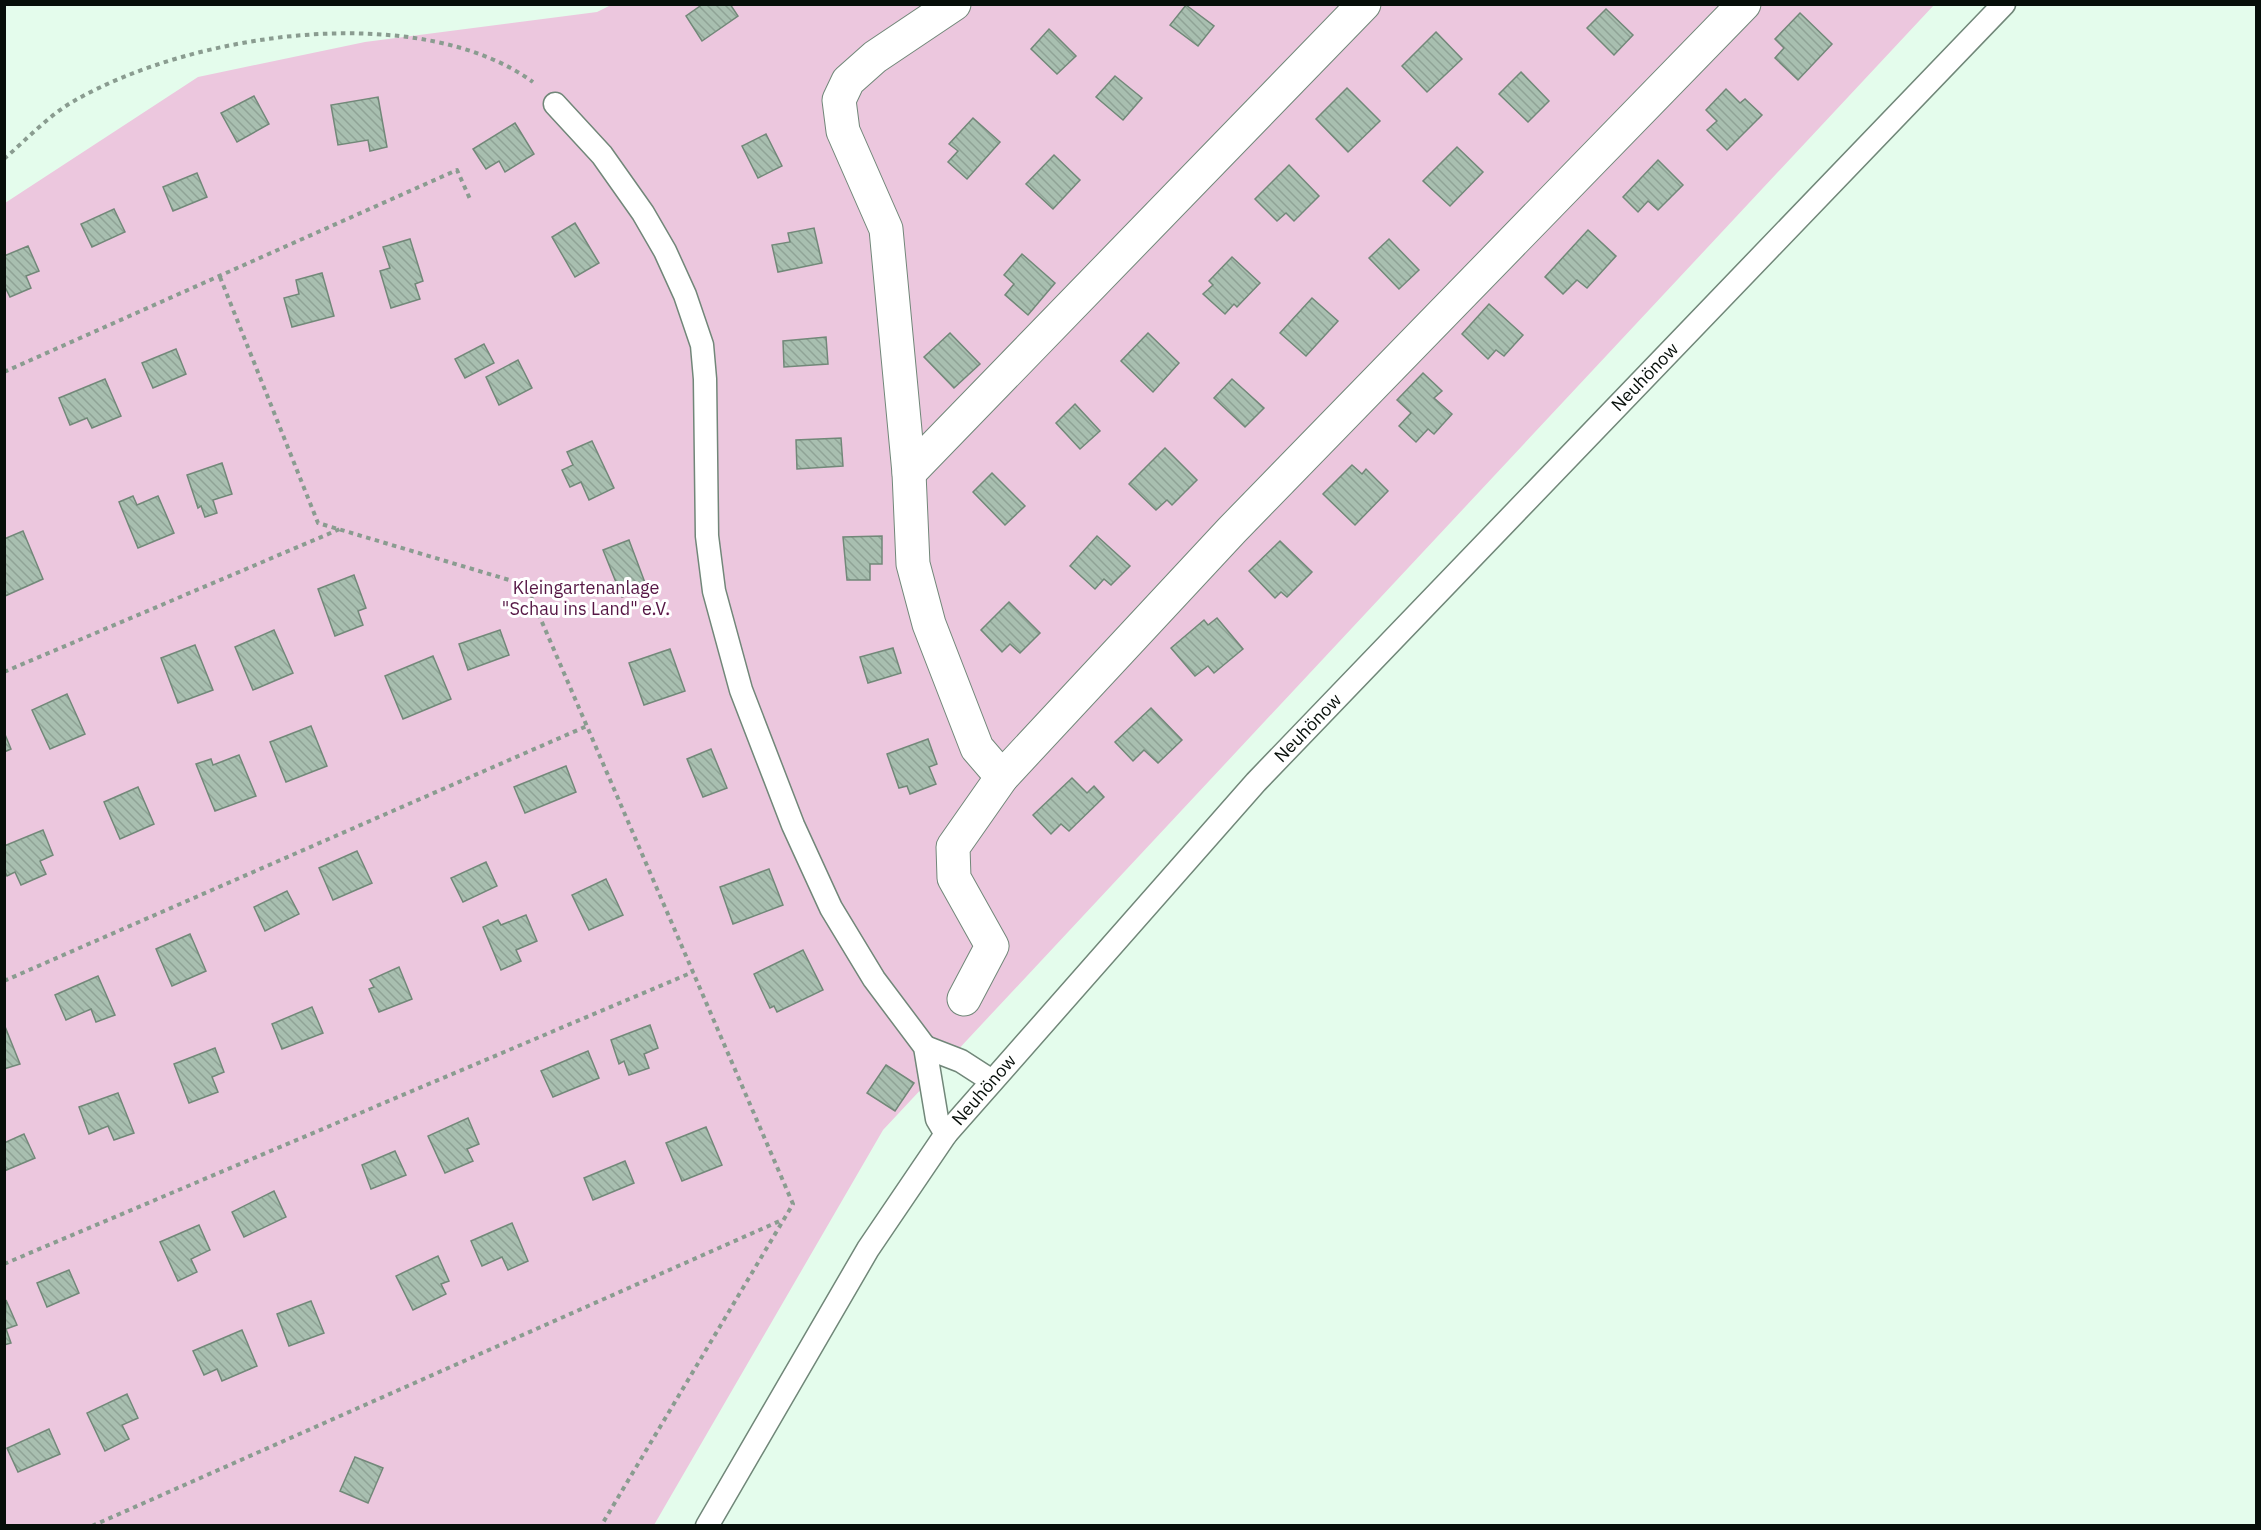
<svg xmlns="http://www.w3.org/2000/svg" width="2261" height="1530" font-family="'IBM Plex Sans',sans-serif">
<defs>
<pattern id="building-back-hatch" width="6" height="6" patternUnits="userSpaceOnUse" patternTransform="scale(1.5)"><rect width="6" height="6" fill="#a8bfb0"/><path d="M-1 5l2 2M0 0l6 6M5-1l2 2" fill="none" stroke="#8fa396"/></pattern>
</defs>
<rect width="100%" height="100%" fill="#e4fcec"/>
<path fill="#ecc7de" d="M611 5H1934L883 1130 654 1525 5 1526V203L198 77 365 42 597 12Z"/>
<g fill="url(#building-back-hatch)" stroke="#728879" stroke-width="1.5">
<path d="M703 4H730L738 16 702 41 686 16Z"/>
<path d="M1186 5 1214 26 1198 46 1170 25Z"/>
<path d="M1606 9 1633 35 1614 55 1587 28Z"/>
<path d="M1800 13 1832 44 1798 80 1775 58 1784 48 1775 39Z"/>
<path d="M1049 29 1076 56 1057 74 1031 49Z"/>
<path d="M1436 32 1462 59 1427 92 1402 66Z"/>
<path d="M1521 72 1549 101 1528 122 1499 94Z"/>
<path d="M1115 76 1142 98 1123 120 1096 97Z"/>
<path d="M1347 88 1380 121 1348 152 1316 119Z"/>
<path d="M1726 89 1740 103 1745 99 1762 115 1727 150 1707 130 1717 121 1706 110Z"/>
<path d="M254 96 269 124 237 142 221 113Z"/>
<path d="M378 97 387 147 370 151 368 140 338 145 331 105Z"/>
<path d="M973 118 1000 142 967 179 948 162 958 151 949 144Z"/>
<path d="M515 123 534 154 505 172 499 161 486 169 473 149Z"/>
<path d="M766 134 782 166 758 178 742 146Z"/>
<path d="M1457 147 1483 172 1450 206 1423 181Z"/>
<path d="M1054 155 1080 180 1053 209 1026 184Z"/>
<path d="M1658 160 1683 185 1658 210 1648 201 1638 212 1623 197Z"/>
<path d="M1289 165 1319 196 1294 221 1286 213 1277 221 1255 199Z"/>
<path d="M197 173 207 197 173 211 163 187Z"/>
<path d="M114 209 125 232 92 247 81 224Z"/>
<path d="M575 223 599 263 575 277 552 237Z"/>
<path d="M814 228 822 263 778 272 772 245 790 242 788 233Z"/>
<path d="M1588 230 1616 256 1587 288 1577 280 1563 294 1545 277Z"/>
<path d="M410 239 423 281 415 284 420 299 391 308 380 271 390 268 383 247Z"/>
<path d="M1389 239 1419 270 1399 289 1369 258Z"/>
<path d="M28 246 39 271 26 276 31 288 10 297 4 285V256Z"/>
<path d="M1022 254 1055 283 1028 315 1005 295 1014 284 1004 275Z"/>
<path d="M1232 257 1260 283 1237 307 1234 304 1225 314 1203 294 1213 285 1209 281Z"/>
<path d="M322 273 334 316 292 327 284 298 299 294 296 280Z"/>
<path d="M1312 298 1338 321 1306 356 1280 333Z"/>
<path d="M1489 304 1523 335 1504 356 1496 350 1488 359 1462 334Z"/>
<path d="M950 333 980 364 954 388 924 357Z"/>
<path d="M1148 333 1179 363 1153 392 1121 361Z"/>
<path d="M826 337 828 364 784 367 783 341Z"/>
<path d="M484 344 494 363 465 378 455 359Z"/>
<path d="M176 349 186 374 153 388 142 363Z"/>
<path d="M518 360 532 388 499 405 486 377Z"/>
<path d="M1423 373 1442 391 1434 398 1452 414 1434 434 1428 429 1416 442 1399 426 1411 413 1397 400Z"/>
<path d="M105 379 121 416 92 428 87 418 70 425 59 398Z"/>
<path d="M1232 379 1264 408 1245 427 1214 398Z"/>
<path d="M1075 404 1100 431 1080 449 1056 423Z"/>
<path d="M841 438 843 466 797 469 796 440Z"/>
<path d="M592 441 614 488 589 500 581 482 570 487 562 470 573 465 567 452Z"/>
<path d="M1165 448 1197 480 1172 505 1167 500 1156 510 1129 484Z"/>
<path d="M222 463 232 494 213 500 217 513 205 517 201 506 198 508 187 475Z"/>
<path d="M1352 465 1362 474 1366 469 1388 491 1355 525 1323 494Z"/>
<path d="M992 473 1025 506 1005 525 973 492Z"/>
<path d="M133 496 137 505 158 496 174 533 138 548 119 502Z"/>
<path d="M23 531 43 579 5 596 4 539Z"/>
<path d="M882 536V564H870V580H847L843 537Z"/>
<path d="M1097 536 1130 566 1111 585 1104 579 1095 589 1070 566Z"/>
<path d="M629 540 647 588 622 597 603 550Z"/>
<path d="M1280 541 1312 572 1287 597 1281 592 1275 598 1249 571Z"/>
<path d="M354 575 366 608 358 611 363 625 335 636 318 589Z"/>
<path d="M1009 602 1040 633 1020 653 1010 644 1002 652 981 630Z"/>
<path d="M1217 618 1243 649 1214 673 1208 666 1195 676 1171 648 1204 620 1208 625Z"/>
<path d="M274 630 293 673 253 690 235 647Z"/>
<path d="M500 630 509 655 468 670 459 644Z"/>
<path d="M195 645 213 690 178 703 161 658Z"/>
<path d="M893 648 901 673 868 683 860 657Z"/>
<path d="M670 649 685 691 644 705 629 663Z"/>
<path d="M433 656 451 699 403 719 385 676Z"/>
<path d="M67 694 85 734 50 749 32 710Z"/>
<path d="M1151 708 1182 740 1158 763 1144 750 1133 761 1115 742Z"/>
<path d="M311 726 327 766 286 782 270 742Z"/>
<path d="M4 732 11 749 4 752Z"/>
<path d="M928 739 937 764 929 767 936 784 910 794 907 786 899 788 887 754Z"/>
<path d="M711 749 727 788 703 797 687 759Z"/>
<path d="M239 755 256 796 215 811 196 764 211 759 213 765Z"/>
<path d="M566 766 576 792 525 813 514 787Z"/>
<path d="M1072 778 1087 793 1094 786 1104 797 1069 831 1061 824 1051 834 1033 815Z"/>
<path d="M138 787 154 824 120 839 104 802Z"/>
<path d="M43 830 53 855 40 861 46 874 21 885 15 872 7 876 4 869V846Z"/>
<path d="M357 851 372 883 333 900 319 868Z"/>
<path d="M486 862 497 886 463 902 451 878Z"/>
<path d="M769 869 783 905 733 924 720 887Z"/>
<path d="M606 879 623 915 589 930 572 895Z"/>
<path d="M287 891 299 914 265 931 254 907Z"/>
<path d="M526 915 537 941 516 950 521 961 501 970 483 927 498 920 501 925Z"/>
<path d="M190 934 206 971 172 986 156 949Z"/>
<path d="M803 950 823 990 777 1012 774 1006 770 1008 754 974Z"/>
<path d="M399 967 412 999 379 1012 369 989 374 987 370 980Z"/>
<path d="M98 976 115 1015 96 1022 91 1009 66 1020 55 995Z"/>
<path d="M312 1007 323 1033 282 1049 272 1024Z"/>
<path d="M4 1024 20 1064 4 1069Z"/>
<path d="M650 1025 658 1048 644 1054 649 1068 629 1075 624 1061 619 1064 611 1040Z"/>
<path d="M215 1048 224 1072 212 1077 218 1092 189 1103 174 1064Z"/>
<path d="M588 1051 599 1078 553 1097 541 1071Z"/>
<path d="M886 1065 914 1083 895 1111 867 1093Z"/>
<path d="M118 1093 134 1133 114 1140 108 1126 89 1134 79 1107Z"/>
<path d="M468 1118 479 1144 467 1149 473 1161 445 1173 428 1136Z"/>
<path d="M706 1127 722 1165 682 1181 666 1143Z"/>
<path d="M24 1134 35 1158 4 1171V1143Z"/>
<path d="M395 1151 406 1175 371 1189 362 1165Z"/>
<path d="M625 1161 634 1183 593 1200 584 1178Z"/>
<path d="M274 1191 286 1217 244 1237 232 1212Z"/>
<path d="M512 1223 528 1261 508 1270 502 1257 482 1266 471 1241Z"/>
<path d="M199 1225 210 1250 191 1259 197 1272 178 1281 160 1242Z"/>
<path d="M438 1256 449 1281 441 1284 446 1294 413 1310 396 1276Z"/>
<path d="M69 1270 79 1293 47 1307 37 1283Z"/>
<path d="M6 1300 17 1325 6 1329 11 1343 4 1345Z"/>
<path d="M311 1301 324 1333 289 1346 277 1314Z"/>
<path d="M242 1330 257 1366 222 1381 217 1369 204 1375 193 1351Z"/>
<path d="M127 1394 138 1418 122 1425 129 1439 105 1451 87 1413Z"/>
<path d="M49 1429 60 1454 18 1472 7 1448Z"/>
<path d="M355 1457 383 1468 368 1503 340 1491Z"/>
</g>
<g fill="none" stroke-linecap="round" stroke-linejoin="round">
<g stroke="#718779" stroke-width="25">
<g id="service">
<path d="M555 104 602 155 643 213 665 251 685 295 702 345 705 379 707 536 714 591 741 690 793 825 831 908 874 979 925 1047 937 1119 946 1134"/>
<path d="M925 1047 961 1061 992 1081"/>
<path d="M707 1526 868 1249 946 1134 1256 782 2004 4"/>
</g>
</g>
<g stroke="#718779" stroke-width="35">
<g id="minor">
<path d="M954 4 875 57 848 81 839 100 843 131 886 229 909 473 913 564 929 624 977 748 1002 777"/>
<path d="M909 473 1364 4"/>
<path d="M964 999 992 946 954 878 953 847 1002 777 1232 530 1744 4"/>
</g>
</g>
<g stroke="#8a9c90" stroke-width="4" stroke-dasharray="4.5 4.5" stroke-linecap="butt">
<path d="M4 159C26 140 49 115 74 101 194 32 420 0 533 82"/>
<path d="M220 277 318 523 526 585 793 1204 601 1526"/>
<path d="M4 372 457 170 470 199"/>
<path d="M4 672 340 529"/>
<path d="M4 981 587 726"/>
<path d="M4 1264 693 972"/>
<path d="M92 1526 782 1220"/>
</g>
<use href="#service" stroke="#fff" stroke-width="22"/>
<use href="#minor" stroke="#fff" stroke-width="33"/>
</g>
<g text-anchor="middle" stroke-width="6" stroke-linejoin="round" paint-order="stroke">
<g font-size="18" fill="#060e09" stroke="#fff">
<text transform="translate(1645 377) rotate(-46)" y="6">Neuhönow</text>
<text transform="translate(1308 728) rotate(-46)" y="6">Neuhönow</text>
<text transform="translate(984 1090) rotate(-49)" y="6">Neuhönow</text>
</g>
<g font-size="18" fill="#561745" stroke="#fff">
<text x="586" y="594">Kleingartenanlage<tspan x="586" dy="21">"Schau ins Land" e.V.</tspan></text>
</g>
</g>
<rect width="2261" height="1530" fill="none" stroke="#060e09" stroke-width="12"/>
</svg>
